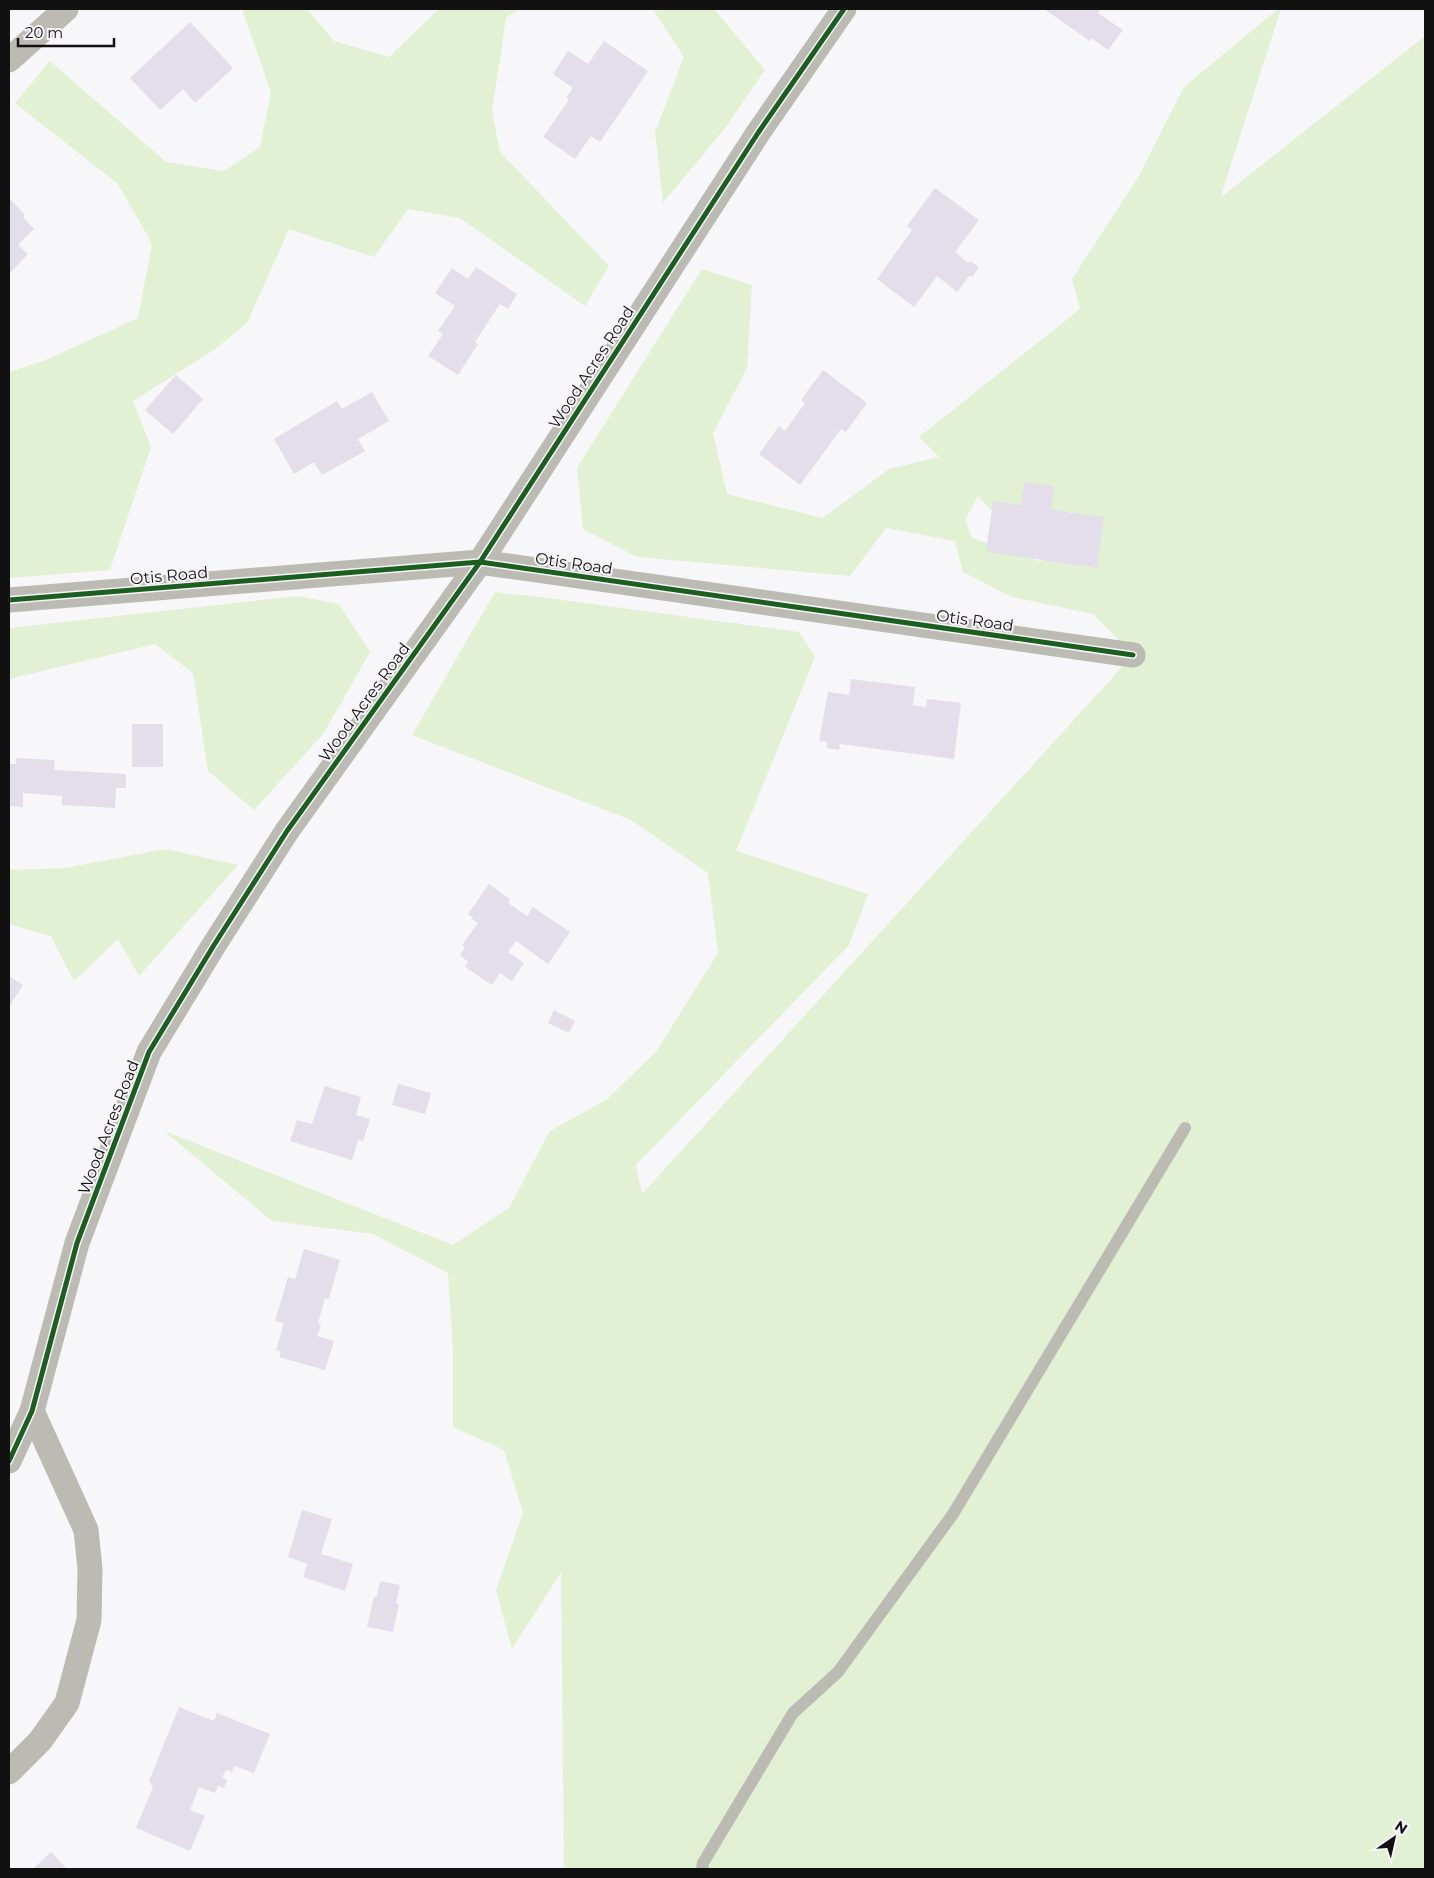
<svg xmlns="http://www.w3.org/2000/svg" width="1434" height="1878" font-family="Montserrat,sans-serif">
<rect width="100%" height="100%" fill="#f7f6f8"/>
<g fill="#e2f1d4" fill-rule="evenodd">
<path d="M242 9H307L334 41 389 57 439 9H519L506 18 492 111 500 152 609 266 585 306 460 218 408 209 374 257 289 229 247 323 214 350 133 401 151 447 110 570 9 578V372L46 360 138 318 152 244 118 184 15 103 50 61 166 162 224 171 260 147 271 92Z"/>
<path d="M653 9H714L765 70 725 128 663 203 655 132 684 57Z"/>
<path d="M1278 9H1281L1220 198 1425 36V1869H564L561 1572 512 1649 496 1590 523 1513 504 1450 453 1427V1351L448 1273 373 1234 272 1221 164 1131 453 1245 509 1208 550 1131 606 1100 656 1052 718 953 708 873 631 820 412 735 495 592 541 597 799 632 815 657 736 851 868 894 849 945 636 1165 642 1194 1133 655 1093 614 1012 597 963 572 955 541 886 528 850 576 637 557 583 529 577 468 702 269 752 285 747 368 713 433 727 494 823 518 889 469 939 457 919 437 1080 309 1072 279 1139 176 1184 87ZM978 496 1042 562 972 538 965 520Z"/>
<path d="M298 596 339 604 370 652 324 733 254 810 208 771 193 673 155 644 9 679V628Z"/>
<path d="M166 849 238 865 139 976 118 939 74 981 51 936 9 924V870L65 868Z"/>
</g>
<g fill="#e4deeb">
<path d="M1044 9H1101L1098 13 1123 30 1108 50 1091 38 1090 41Z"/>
<path d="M190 22 233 68 195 103 183 89 160 110 130 78Z"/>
<path d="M604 41 648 71 600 142 591 136 575 159 543 137 569 100 566 98 573 88 553 74 568 51 588 64Z"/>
<path d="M935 188 979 220 955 252 968 263 970 261 979 267 972 277 970 275 957 292 937 276 914 307 877 279 912 230 907 226Z"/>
<path d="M9 198 25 215 23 217 34 229 18 245 28 254 9 274Z"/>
<path d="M476 267 517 294 508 309 500 304 475 342 478 344 458 375 428 356 443 334 438 331 455 306 435 293 452 268 468 279Z"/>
<path d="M823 370 867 403 846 432 841 429 800 485 759 454 779 426 785 431 805 403 801 400Z"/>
<path d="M176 375 203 399 173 434 145 410Z"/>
<path d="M372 392 389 421 358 439 365 451 322 475 314 462 294 474 274 439 337 401 342 409Z"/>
<path d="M1024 482 1054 486 1051 510 1104 517 1097 568 986 552 993 501 1021 505Z"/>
<path d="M851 679 915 687 913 705 926 707 927 699 961 703 954 759 840 744 839 750 827 748V742L819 741 828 692 849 695Z"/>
<rect x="132" y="724" width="31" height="43"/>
<path d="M16 758 55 760 54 770 126 774V788H116L115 808 62 805V796L23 793V807L9 806V764H16Z"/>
<path d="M489 884 510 899 508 903 527 916 533 907 570 932 548 964 516 941 508 952 524 963 512 981 500 973 492 985 465 967 468 962 460 955 465 947 462 945 478 923 471 919 473 917 468 914Z"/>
<path d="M9 976 23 985 9 1007Z"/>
<path d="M554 1010 575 1021 569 1033 548 1023Z"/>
<path d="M398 1084 431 1093 425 1114 392 1105Z"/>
<path d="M325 1086 361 1097 356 1115 370 1119 363 1141 358 1140 352 1160 290 1141 297 1120 312 1124Z"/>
<path d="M304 1249 340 1260 329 1299 325 1298 318 1323 321 1325 317 1336 334 1341 325 1370 279 1357 281 1352 276 1350 284 1323 275 1321 288 1277 295 1279Z"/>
<path d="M302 1510 332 1519 321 1554 353 1564 345 1591 303 1577 307 1564 288 1557Z"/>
<path d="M380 1581 400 1585 396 1603 399 1604 393 1632 367 1627 374 1597 377 1596Z"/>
<path d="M179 1707 214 1721 217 1713 270 1734 254 1773 234 1766 232 1772 226 1770 222 1778 227 1780 224 1788 218 1786 215 1793 199 1787 190 1810 205 1816 190 1851 136 1828 153 1787 149 1781Z"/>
<path d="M51 1852 67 1869H33Z"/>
</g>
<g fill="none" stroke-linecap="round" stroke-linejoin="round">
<path stroke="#bbbab3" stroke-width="12" d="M702 1869 703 1863 793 1713 838 1672 953 1514 1185 1128"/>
<g stroke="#bbbab3" stroke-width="25">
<path d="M9 60 66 9"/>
<path d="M9 600 480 562 1133 655"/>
<path d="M9 1461 32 1411 77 1243 149 1052 214 945 287 831 480 562 758 133 844 9"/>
<path d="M9 1772 40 1741 67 1703 89 1620 90 1569 86 1530 32 1411"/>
</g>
<g stroke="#f7f5f9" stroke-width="8">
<g id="cycleway">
<path d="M9 600 480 562 1133 655"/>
<path d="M9 1461 32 1411 77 1243 149 1052 214 945 287 831 480 562 758 133 844 9"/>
</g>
</g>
<use href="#cycleway" stroke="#1b5e20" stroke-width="5"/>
</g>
<g text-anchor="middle" stroke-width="4" stroke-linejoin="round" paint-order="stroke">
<g font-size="16" fill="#121112" stroke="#f7f5f9">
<text transform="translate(591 367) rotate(-57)" y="6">Wood Acres Road</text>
<text transform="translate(574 563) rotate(8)" y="6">Otis Road</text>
<text transform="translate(169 575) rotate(-5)" y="6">Otis Road</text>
<text transform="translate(975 620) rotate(8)" y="6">Otis Road</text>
<text transform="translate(364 702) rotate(-54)" y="6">Wood Acres Road</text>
<text transform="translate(108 1127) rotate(-69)" y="6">Wood Acres Road</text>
</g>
</g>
<rect width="1434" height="1878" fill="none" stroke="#121112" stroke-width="20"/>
<g transform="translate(1394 1838) rotate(34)" stroke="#f7f5f9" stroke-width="4" paint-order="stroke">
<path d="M0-4L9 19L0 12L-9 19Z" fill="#121112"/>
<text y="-8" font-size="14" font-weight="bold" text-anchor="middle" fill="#121112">N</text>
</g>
<path d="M18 38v8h96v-8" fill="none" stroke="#121112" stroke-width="2.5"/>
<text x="25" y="38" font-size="15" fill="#121112" stroke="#f7f5f9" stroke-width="4" paint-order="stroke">20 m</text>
</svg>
